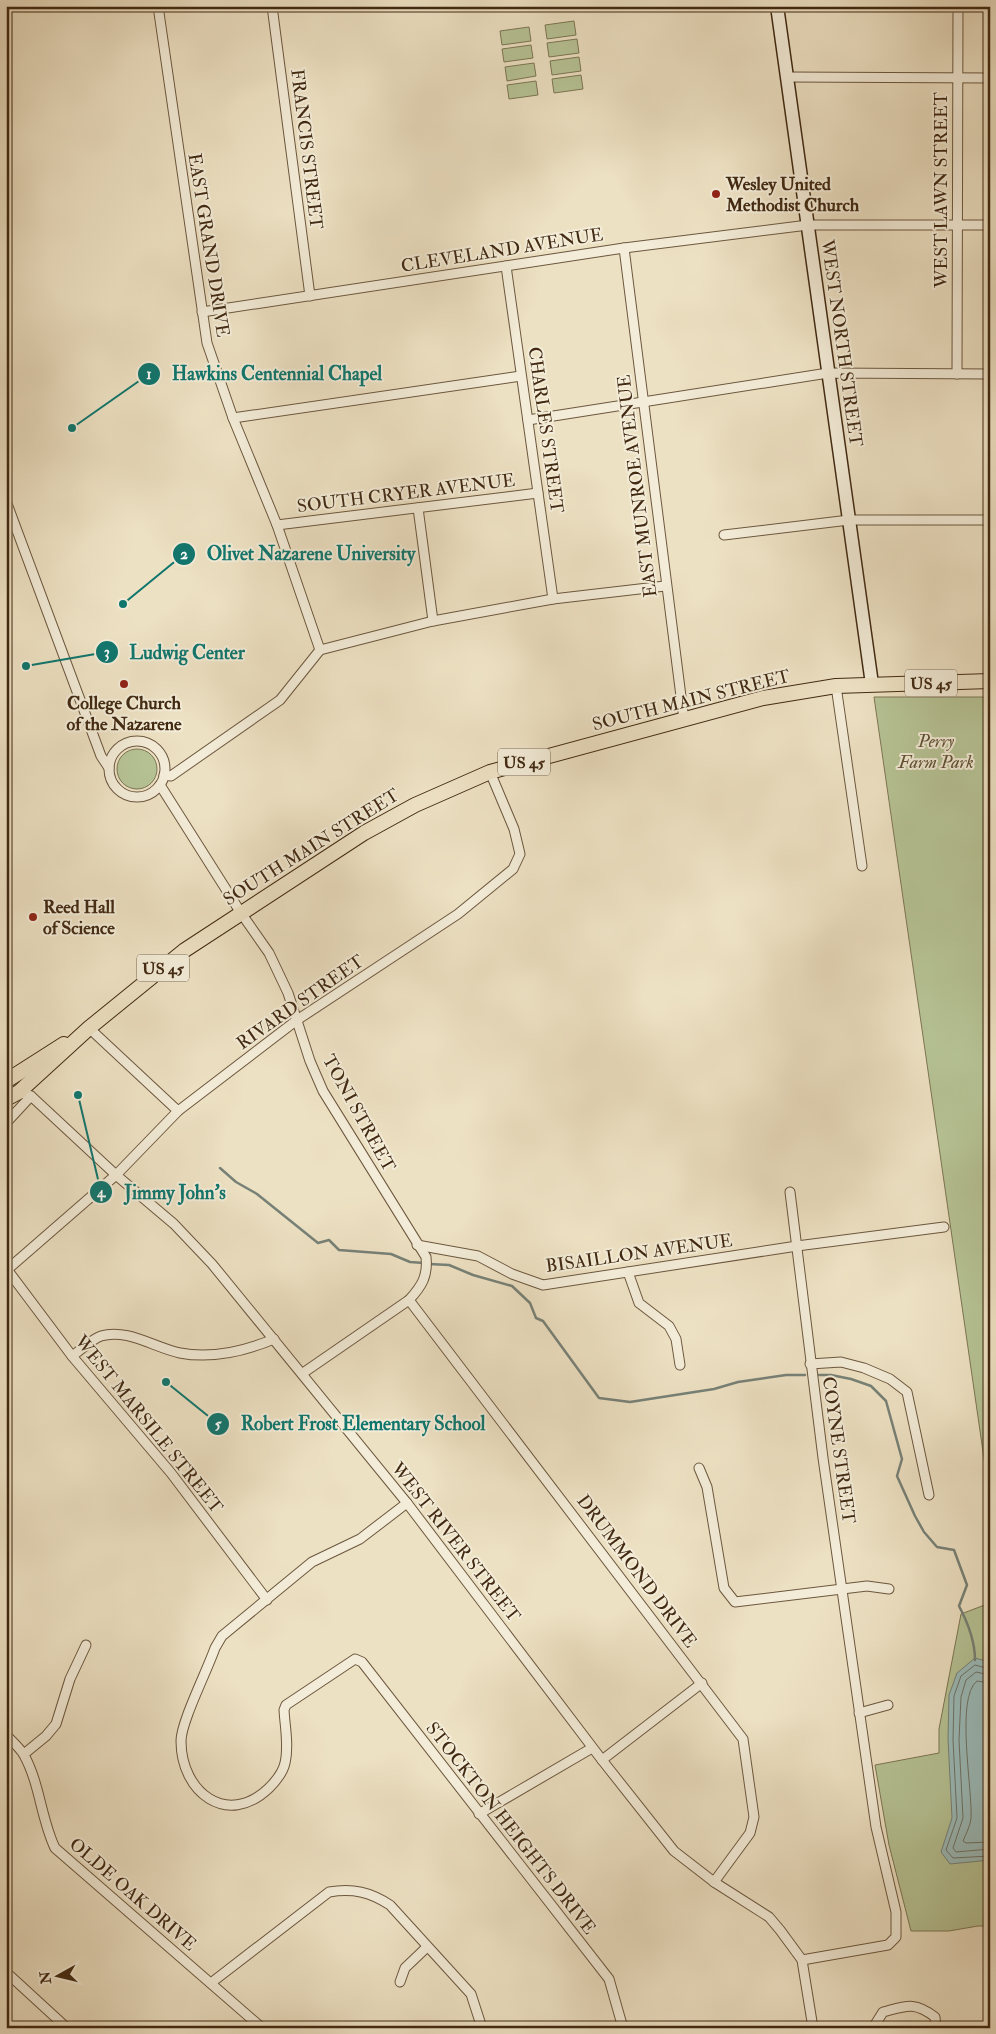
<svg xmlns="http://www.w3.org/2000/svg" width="996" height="2034" font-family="'IM FELL Double Pica',serif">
<rect width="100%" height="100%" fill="#ede1c3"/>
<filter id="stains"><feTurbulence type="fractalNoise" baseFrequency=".004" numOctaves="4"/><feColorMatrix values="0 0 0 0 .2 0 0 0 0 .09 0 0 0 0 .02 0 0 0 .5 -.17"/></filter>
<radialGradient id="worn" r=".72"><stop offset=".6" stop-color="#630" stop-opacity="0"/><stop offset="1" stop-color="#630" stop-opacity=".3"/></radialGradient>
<g fill="#b6c395" stroke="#7c7654">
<path d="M574 21 576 35 547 39 545 25Z"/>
<path d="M529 27 531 41 502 45 500 31Z"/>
<path d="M577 39 579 53 549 57 547 43Z"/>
<path d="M531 45 533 58 504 62 502 49Z"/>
<path d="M579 57 581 71 552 75 550 61Z"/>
<path d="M534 63 536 76 507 81 505 67Z"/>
<path d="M581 75 583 89 554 93 552 79Z"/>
<path d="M536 81 538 95 509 99 507 85Z"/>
<path d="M874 697H990V1500Z"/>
<circle cx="137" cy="769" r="20"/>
<path d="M990 1603V1926H978L949 1931H911L889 1845 875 1765 939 1753V1729L961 1614Z"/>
</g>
<path fill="#9bbcbb" stroke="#778177" d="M975 1658 986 1661 990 1668V1860L950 1864 941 1852 952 1818 948 1739 949 1695 957 1673Z"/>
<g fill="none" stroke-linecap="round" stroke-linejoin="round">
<g stroke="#6e7266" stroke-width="1">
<path d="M990 1669 975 1665 961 1676 954 1696 953 1740 957 1818 946 1850 953 1858 990 1856"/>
<path d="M990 1675 976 1672 966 1680 961 1697 959 1740 963 1818 953 1848 956 1852 990 1849"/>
<path d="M990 1683 977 1681C955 1698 973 1791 971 1819 970 1826 966 1834 963 1841L966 1843 990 1842"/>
</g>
<g stroke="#778177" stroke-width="2.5">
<path d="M220 1168 236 1182 257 1194 318 1243 329 1240 339 1250 391 1254 410 1262 424 1263"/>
<path d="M429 1264 449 1265 473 1275 512 1286 530 1303 536 1318 543 1321 599 1398 630 1402 714 1389 738 1382 786 1375H805"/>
<path d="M814 1375H831L851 1379 871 1386 886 1401 902 1459 897 1476 915 1516 924 1532 937 1547 954 1550 967 1585 959 1606C968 1623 975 1640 975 1660"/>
</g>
<g stroke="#6c573e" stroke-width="11">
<g id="street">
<path d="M158 6 207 343 233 418 277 525 320 650"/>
<path d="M272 6 310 296"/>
<path d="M787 77 990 78"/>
<path d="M624 248 684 720"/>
<path d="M506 266 553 599"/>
<path d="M202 312 624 248 808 225H990"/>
<path d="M957 374 958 6"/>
<path d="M233 418 521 376"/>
<path d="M528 420 828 373 990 374"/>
<path d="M6 501 101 756 109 768"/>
<path d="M418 508 433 621"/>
<path d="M277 525 538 493"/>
<path d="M724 535 849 520H990"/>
<path d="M836 686 862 866"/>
<circle cx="137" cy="769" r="28"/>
<path d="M164 775 171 776 280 700 320 650 433 621 553 599 665 586"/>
<path d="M160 785 241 913 269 953 288 993 310 1061 323 1091 426 1257C428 1276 422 1286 409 1300L303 1373"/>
<path d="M89 1028 178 1111"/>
<path d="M19 1092 31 1096 116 1175 174 1224 212 1264 407 1503 602 1760 674 1851 714 1882 769 1917 780 1930 802 1960 813 2028"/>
<path d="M6 1123 31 1096"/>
<path d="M790 1192 823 1458 876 1827 896 1912V1937L888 1945 802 1960"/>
<path d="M417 1245 478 1256 512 1274 543 1285 797 1246 944 1227"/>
<path d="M6 1268 72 1356 171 1473 267 1600"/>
<path d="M8 1269 116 1175 178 1111 297 1020 458 914 513 869 520 854 514 829 490 772"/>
<path d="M628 1272 639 1303 669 1326 676 1339 680 1365"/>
<path d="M409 1300 743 1739 754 1817 750 1833 714 1882"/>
<path d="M72 1356C81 1350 92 1339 101 1336 127 1328 155 1348 180 1353 211 1359 245 1351 274 1339"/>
<path d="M810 1364 841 1362 864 1368 890 1379 907 1392 929 1495"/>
<path d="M699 1468 707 1487 724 1588 735 1602 867 1586 889 1589"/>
<path d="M407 1503 360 1539 312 1562 222 1636 215 1648C207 1671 181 1722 181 1741 181 1792 227 1828 269 1788 275 1782 283 1772 285 1763 289 1746 285 1727 284 1710L286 1705 355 1659 362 1662 609 1979 623 2028"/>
<path d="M859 1713 888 1705"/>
<path d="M6 1735C12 1741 20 1748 24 1755 40 1784 41 1819 55 1848L262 2028"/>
<path d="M24 1754 46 1736 56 1724 70 1679 86 1645"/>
<path d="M602 1760 702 1683"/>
<path d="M479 1814 592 1748"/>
<path d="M6 1972 67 2028"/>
<path d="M400 1982 405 1968 427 1947"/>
<path d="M211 1983 329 1892C353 1888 370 1892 390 1905L471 1994 482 2028"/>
<path d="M873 2028 883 2012C906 2006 914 2001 935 2017L936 2028"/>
</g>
</g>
<g stroke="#412912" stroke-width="15">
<path id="secondary" d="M777 6 872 684"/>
</g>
<g stroke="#412912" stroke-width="16">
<g id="primary">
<path d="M6 1081 64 1044"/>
<path d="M6 1099 19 1092 89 1028 185 950 364 833 415 805 490 772 763 698 836 686 990 681"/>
</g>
</g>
<use href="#street" stroke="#f3ecd8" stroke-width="9"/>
<use href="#secondary" stroke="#f3ecd8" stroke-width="12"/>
<use href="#primary" stroke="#ede1c3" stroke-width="14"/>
</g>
<g fill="#8f2418" stroke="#f3ecd8" stroke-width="2">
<circle cx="716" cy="194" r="5"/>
<circle cx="124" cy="684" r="5"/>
<circle cx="33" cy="917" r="5"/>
</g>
<g text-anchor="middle" stroke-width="4" stroke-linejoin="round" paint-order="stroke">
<g fill="#f3ecd8" stroke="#76644d" stroke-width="1">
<rect x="905" y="669.5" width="52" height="27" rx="4"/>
<rect x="498" y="748.5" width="52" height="27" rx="4"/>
<rect x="137" y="954.5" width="52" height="27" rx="4"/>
</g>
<g font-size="16" font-weight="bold" fill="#412912">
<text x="931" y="689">US 45</text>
<text x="524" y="768">US 45</text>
<text x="163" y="974">US 45</text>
</g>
<g font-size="18" fill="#412912" stroke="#f3ecd8">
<text transform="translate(307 149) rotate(83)" y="6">FRANCIS STREET</text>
<text transform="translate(941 190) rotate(-90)" y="6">WEST LAWN STREET</text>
<text transform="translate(209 245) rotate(81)" y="6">EAST GRAND DRIVE</text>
<text transform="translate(502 250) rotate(-9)" y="6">CLEVELAND AVENUE</text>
<text transform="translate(842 343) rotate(82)" y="6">WEST NORTH STREET</text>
<text transform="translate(546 430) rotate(82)" y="6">CHARLES STREET</text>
<text transform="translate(637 486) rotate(-97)" y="6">EAST MUNROE AVENUE</text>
<text transform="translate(406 493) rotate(-7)" y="6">SOUTH CRYER AVENUE</text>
<text transform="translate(691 700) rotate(-14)" y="6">SOUTH MAIN STREET</text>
<text transform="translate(311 847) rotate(-32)" y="6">SOUTH MAIN STREET</text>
<text transform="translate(300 1002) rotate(-35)" y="6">RIVARD STREET</text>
<text transform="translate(359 1113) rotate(61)" y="6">TONI STREET</text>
<text transform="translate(639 1253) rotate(-8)" y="6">BISAILLON AVENUE</text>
<text transform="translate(149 1424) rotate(51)" y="6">WEST MARSILE STREET</text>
<text transform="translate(839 1450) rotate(82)" y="6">COYNE STREET</text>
<text transform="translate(456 1542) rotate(52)" y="6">WEST RIVER STREET</text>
<text transform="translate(637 1571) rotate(53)" y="6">DRUMMOND DRIVE</text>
<text transform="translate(511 1828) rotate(52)" y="6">STOCKTON HEIGHTS DRIVE</text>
<text transform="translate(133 1894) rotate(41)" y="6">OLDE OAK DRIVE</text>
</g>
<g font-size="18" font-weight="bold" fill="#412912" stroke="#f3ecd8" text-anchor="start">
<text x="726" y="190">Wesley United<tspan x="726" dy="21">Methodist Church</tspan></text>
<text x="124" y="709" text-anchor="middle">College Church<tspan x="124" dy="21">of the Nazarene</tspan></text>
<text x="43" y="913">Reed Hall<tspan x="43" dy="21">of Science</tspan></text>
</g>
<g font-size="18" font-style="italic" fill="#5e5033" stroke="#f3ecd8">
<text x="936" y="747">Perry<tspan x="936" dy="21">Farm Park</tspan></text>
</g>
</g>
<path fill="none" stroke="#0f766e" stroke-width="2" d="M72 428L149 374M123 604L184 554M26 666L107 652M78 1095L101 1192M166 1382L218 1424"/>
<g fill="#0f766e" stroke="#f3ecd8" stroke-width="2">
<circle cx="72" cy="428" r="5"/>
<circle cx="123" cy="604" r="5"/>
<circle cx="26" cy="666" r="5"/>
<circle cx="78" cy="1095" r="5"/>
<circle cx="166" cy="1382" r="5"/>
<circle cx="149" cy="374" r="12"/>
<circle cx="184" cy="554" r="12"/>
<circle cx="107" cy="652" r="12"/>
<circle cx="101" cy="1192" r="12"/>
<circle cx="218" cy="1424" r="12"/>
</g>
<g font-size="15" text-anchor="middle" font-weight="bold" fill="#fff">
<text x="149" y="379">1</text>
<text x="184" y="559">2</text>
<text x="107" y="657">3</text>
<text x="101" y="1197">4</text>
<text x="218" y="1429">5</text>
</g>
<g font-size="19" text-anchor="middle" font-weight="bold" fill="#0f766e" stroke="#f3ecd8" stroke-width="4" stroke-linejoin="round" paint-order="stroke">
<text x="277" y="380">Hawkins Centennial Chapel</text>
<text x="311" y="560">Olivet Nazarene University</text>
<text x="187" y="659">Ludwig Center</text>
<text x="175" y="1199">Jimmy John's</text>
<text x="363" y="1430">Robert Frost Elementary School</text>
</g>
<rect width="996" height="2034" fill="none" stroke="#ede1c3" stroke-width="25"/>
<rect x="8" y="8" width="981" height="2019" fill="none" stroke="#412912" stroke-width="2.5"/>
<rect x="12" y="12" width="971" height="2009" fill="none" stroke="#412912"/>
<g transform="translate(58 1976) rotate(262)" stroke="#f3ecd8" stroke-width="4" paint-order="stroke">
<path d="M0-4L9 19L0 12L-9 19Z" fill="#412912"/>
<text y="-8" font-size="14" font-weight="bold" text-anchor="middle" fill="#412912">N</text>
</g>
<rect width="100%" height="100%" filter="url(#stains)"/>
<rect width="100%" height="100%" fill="url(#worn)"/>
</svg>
